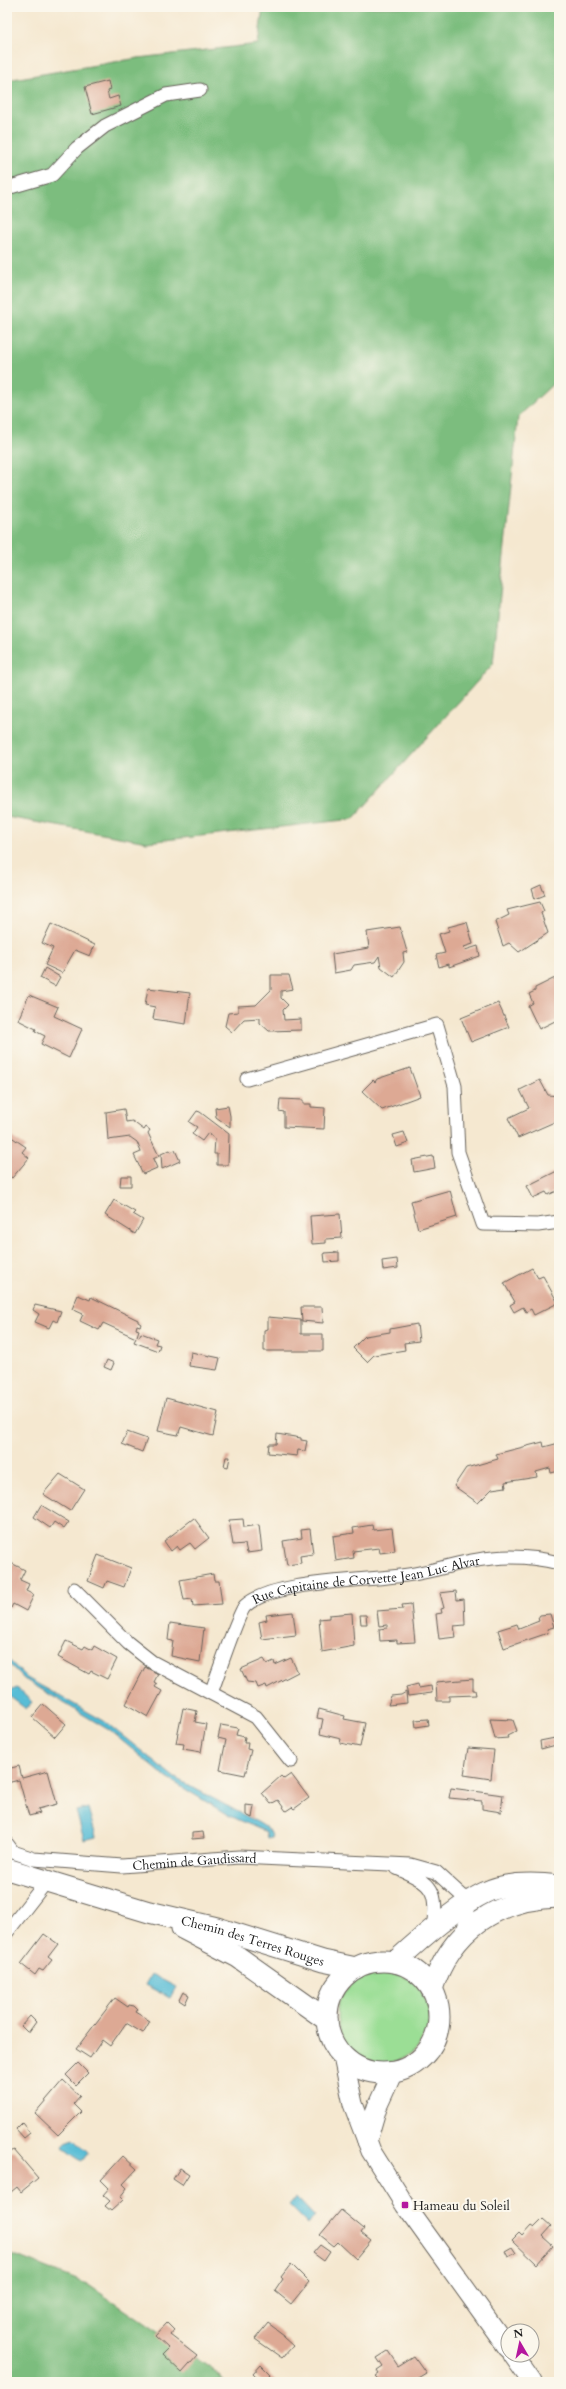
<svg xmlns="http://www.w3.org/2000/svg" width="566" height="2389" font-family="Cardo,serif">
<rect width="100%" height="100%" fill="#fbf7ec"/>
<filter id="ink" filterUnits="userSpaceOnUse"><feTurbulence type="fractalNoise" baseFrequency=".025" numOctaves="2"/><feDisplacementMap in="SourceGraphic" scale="8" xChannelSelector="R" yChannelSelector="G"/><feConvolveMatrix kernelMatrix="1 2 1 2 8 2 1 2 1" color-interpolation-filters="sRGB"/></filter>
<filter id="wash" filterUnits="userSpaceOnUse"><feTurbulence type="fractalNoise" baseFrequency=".012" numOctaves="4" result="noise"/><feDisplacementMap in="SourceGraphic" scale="16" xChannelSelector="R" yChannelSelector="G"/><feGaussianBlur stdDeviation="0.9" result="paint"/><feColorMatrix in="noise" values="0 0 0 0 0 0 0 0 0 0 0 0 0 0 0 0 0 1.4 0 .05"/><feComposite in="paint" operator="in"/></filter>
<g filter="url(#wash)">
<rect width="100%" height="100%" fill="#f5e8d0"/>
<circle fill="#9bde95" stroke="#5c7d58" cx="383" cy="2017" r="46"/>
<g fill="#7cbd7e" stroke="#4c6c4d">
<path d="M263 7H559V378L518 417 493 664 353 819 147 842 7 817V80L138 58 258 44Z"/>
<path d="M7 2252 87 2284 219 2374 226 2382H7Z"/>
</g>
<g fill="#58bdd6" stroke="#3a6c79">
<path d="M7 1658 27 1678 104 1721 175 1778 259 1823 267 1828 272 1837 267 1838 266 1832 228 1815 167 1778 109 1730 24 1679 7 1662Z"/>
<path d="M17 1688 32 1702 26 1709 9 1696 10 1691Z"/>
<path d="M88 1808 96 1837 84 1840 76 1811Z"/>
<path d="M151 1974 176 1987 170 1998 145 1985Z"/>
<path d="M74 2139 88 2153 82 2161C75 2157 69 2153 63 2147L66 2142Z"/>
<path d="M296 2197 314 2216 307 2223 289 2205Z"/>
</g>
<g id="blocks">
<g fill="#dda994">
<path d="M108 81 110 90 107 91 109 99 118 96 121 106 92 114 85 87Z"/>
<path d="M541 885 545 895 535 899 532 889Z"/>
<path d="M540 902 544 911 541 913 548 933 519 952 509 943 503 946 495 922 509 915 507 910Z"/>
<path d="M467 922 473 944 464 947 465 950 478 946 480 956 449 967V964L439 967 436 955 445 953 439 934 449 931 448 927Z"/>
<path d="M51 924 95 945 90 956 75 950 62 973 45 965 53 948 42 943Z"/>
<path d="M400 927 407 952 403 953 404 962 394 977 381 967 379 956 375 962 354 965 351 970 334 973 332 954 369 948 367 932Z"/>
<path d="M45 968 60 977 55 986 40 978Z"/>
<path d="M271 975H289L293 989 281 991V998L288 1005 283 1010 284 1020 301 1019V1030L269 1031 260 1023V1018L244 1019 232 1032 225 1026 228 1013 238 1012V1006L256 1005 271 990Z"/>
<path d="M559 976V1019L539 1029 528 1006 533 1003 529 994 535 991V988Z"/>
<path d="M148 988 190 993 186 1024 153 1019 155 1007 145 1005Z"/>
<path d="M29 995 58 1007 54 1016 82 1029 69 1058 41 1044 45 1036 35 1031 36 1029 18 1020Z"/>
<path d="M498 1003 509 1027 471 1042 461 1018Z"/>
<path d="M410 1068 420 1096 382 1110 362 1091 373 1080 375 1082 377 1079Z"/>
<path d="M540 1080 548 1095 559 1096V1120L518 1138 508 1118 529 1108 520 1090Z"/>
<path d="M280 1099 303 1100V1104H311V1107L325 1108 324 1129 284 1127V1112L279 1111Z"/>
<path d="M228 1106 230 1116V1127L216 1117 215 1108Z"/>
<path d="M124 1109 126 1122 132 1121 144 1130 146 1127 150 1130 148 1133 159 1156 153 1159 157 1168 143 1174 134 1155 141 1152 137 1142 130 1137 108 1140 106 1112Z"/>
<path d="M197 1111 200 1112 229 1134 228 1165H217V1154H214L215 1139 208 1133 202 1141 192 1134 197 1127 189 1122Z"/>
<path d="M404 1132 408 1143 397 1147 393 1135Z"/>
<path d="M7 1134 26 1147 22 1152 29 1158 12 1178 7 1174Z"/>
<path d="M170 1150 171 1152 175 1150 180 1161 162 1169 161 1154Z"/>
<path d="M433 1156 435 1168 414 1172 412 1160Z"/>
<path d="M559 1170V1190L548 1195 546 1192 533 1198 527 1186Z"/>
<path d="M121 1176H131V1186H120Z"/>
<path d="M450 1190 457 1217 418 1229 411 1201Z"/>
<path d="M114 1200 135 1212 133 1214 143 1220 135 1234 105 1215Z"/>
<path d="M340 1214 342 1238 326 1239V1243L312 1244 310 1216Z"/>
<path d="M339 1252V1261L325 1262 324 1253Z"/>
<path d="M397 1259 398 1268 383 1270 382 1261Z"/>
<path d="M532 1268 538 1278 543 1276 558 1303 534 1315 531 1309 526 1312 523 1307 514 1312 510 1305 515 1302 504 1283Z"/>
<path d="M78 1295 90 1300 91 1297 138 1320V1322L141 1324 140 1326 137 1325 136 1329 139 1330 137 1336 139 1337 141 1333 157 1339 155 1344 160 1345 158 1351 134 1342 136 1338 103 1323 99 1330 80 1321 83 1314 72 1309Z"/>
<path d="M35 1305 61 1311 57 1322 53 1320 49 1328 35 1322 39 1314 33 1310Z"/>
<path d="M301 1307H322L323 1323 302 1321Z"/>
<path d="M268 1317 301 1320V1334H323V1351H264V1330L268 1329Z"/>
<path d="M417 1324 419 1341 404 1343 405 1350 374 1355 367 1362 353 1348 365 1336 390 1332V1329Z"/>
<path d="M191 1352 220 1358 217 1370 189 1366Z"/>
<path d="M107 1360 114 1363 111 1370 104 1367Z"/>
<path d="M166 1398 218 1412 213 1436 181 1427 178 1435 158 1431Z"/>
<path d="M127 1432 147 1439 142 1452 122 1444Z"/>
<path d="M277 1434 301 1438V1440L307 1441 305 1451 298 1450 297 1456 268 1453 269 1444H276Z"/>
<path d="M543 1442 544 1447 559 1443V1471L551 1473 550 1468 536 1472 537 1477 505 1482 506 1487 492 1489 478 1503 454 1486 466 1468 498 1459 496 1454Z"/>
<path d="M226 1457H230L228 1467 224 1466Z"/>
<path d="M60 1474 84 1489 70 1511 43 1494Z"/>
<path d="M41 1505 69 1522 64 1529 54 1522 50 1528 34 1517Z"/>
<path d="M194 1518 209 1538 195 1549 190 1543 180 1550 177 1546 171 1551 164 1541Z"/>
<path d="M243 1519 244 1527 259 1525 262 1551 247 1553 245 1544 233 1545 229 1520Z"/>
<path d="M372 1525 373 1530 392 1528 395 1551 380 1553 379 1548 353 1551 354 1558 336 1561 333 1536 354 1533 353 1528Z"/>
<path d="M310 1529 313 1554 300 1556 301 1563 287 1565 283 1541 302 1538 301 1530Z"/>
<path d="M98 1555 131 1568 124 1587 107 1581 104 1588 88 1581Z"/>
<path d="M7 1561 25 1570 20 1580 29 1584 26 1591 34 1595 26 1611 13 1604 11 1608 7 1606Z"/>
<path d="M213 1574 214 1581H219L222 1604 193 1606 192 1599 184 1600 180 1580Z"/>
<path d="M456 1591 457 1600 464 1599 465 1625 454 1626 456 1637 439 1639 436 1614 442 1613 441 1609 444 1608 440 1593Z"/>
<path d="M411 1604 415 1642 397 1643V1640L380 1641 379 1629 387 1628V1625L379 1626 377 1611 403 1609 402 1605Z"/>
<path d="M293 1612 296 1635 262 1639 259 1622 267 1620 266 1615Z"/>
<path d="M352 1613 354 1646 322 1652 319 1619 329 1618V1615Z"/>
<path d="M550 1614 554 1627 547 1629 548 1633 504 1648 498 1630 517 1624 519 1629 539 1621 538 1618 540 1615Z"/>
<path d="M360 1615H366L367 1624H361Z"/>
<path d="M170 1623 204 1628 200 1662 171 1656 173 1641 168 1640Z"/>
<path d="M66 1641 83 1649 85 1646 92 1650 94 1646 117 1659 107 1679 91 1671 89 1674 58 1657Z"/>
<path d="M291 1658 298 1672 267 1688 266 1685 258 1688 256 1683 247 1682 241 1669 264 1659 267 1664 274 1661 275 1665Z"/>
<path d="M145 1667 158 1674 154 1682 157 1684 155 1687 162 1691 148 1717 126 1704Z"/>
<path d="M473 1679V1690H475L476 1695 449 1696V1701H437L436 1682Z"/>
<path d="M418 1684 419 1688 431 1686 432 1693 408 1696 406 1687Z"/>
<path d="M406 1692 407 1703 388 1705 391 1696 401 1695Z"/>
<path d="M43 1704 66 1724 55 1737 32 1717Z"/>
<path d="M183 1708 197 1711 195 1722 206 1724 201 1752 183 1749 184 1744 176 1743Z"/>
<path d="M319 1709 345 1716 344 1719 365 1723 360 1747 340 1743 341 1739 320 1734 323 1719 317 1718Z"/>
<path d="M428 1719 429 1725 416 1727 415 1720Z"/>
<path d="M490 1719 513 1720 517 1731 507 1736 508 1738 495 1739Z"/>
<path d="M221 1725 238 1728 236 1735 245 1737 244 1743H248L247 1749 251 1750 245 1775 220 1770 226 1740 218 1738Z"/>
<path d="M555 1738 556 1745 541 1749 540 1741Z"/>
<path d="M468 1748 494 1750 491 1779 464 1775Z"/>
<path d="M19 1766 22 1778 48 1771 57 1804 38 1809 40 1813 29 1816 19 1780 7 1783V1769Z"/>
<path d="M291 1774 309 1798 294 1809 292 1807 286 1811 278 1800 271 1804 262 1793 281 1776 284 1779Z"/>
<path d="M451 1788 503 1795 501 1812 482 1809V1801L449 1798Z"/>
<path d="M246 1805 254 1806 252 1818 246 1815Z"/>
<path d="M203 1832 204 1838 192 1839V1833Z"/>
<path d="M44 1934 58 1944 48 1957 52 1960 43 1971 39 1969 35 1975 21 1964Z"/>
<path d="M183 1992 189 1995 185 2004 179 2000Z"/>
<path d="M115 1998 128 2007 129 2005 134 2006 137 2009 135 2012 150 2021 143 2033 126 2023 110 2046 102 2040 90 2058 76 2049Z"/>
<path d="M30 2016 36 2022 28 2033 21 2026Z"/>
<path d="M78 2063 88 2073 76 2085 66 2075Z"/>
<path d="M63 2080 80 2096 73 2104 81 2112 58 2135 35 2113Z"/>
<path d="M22 2123 30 2133 24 2138 16 2129Z"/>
<path d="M14 2150 38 2178 21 2192 17 2187 11 2192 7 2187 9 2158 7 2154Z"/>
<path d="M123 2156 137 2169 123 2184 127 2188 120 2197 123 2200 111 2211 105 2206 110 2201 103 2195 109 2188 101 2180Z"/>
<path d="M180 2168 189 2174 182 2185 173 2179Z"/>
<path d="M341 2210 364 2229 361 2233 371 2241 356 2259 338 2242 334 2246 320 2235Z"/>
<path d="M543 2219 551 2226 542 2236 553 2246 537 2264 512 2240 519 2233 522 2236 531 2226 534 2228Z"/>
<path d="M320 2245 330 2252 324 2261 313 2253Z"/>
<path d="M512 2247 516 2253 508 2257 505 2251Z"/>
<path d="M291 2264 309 2282 291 2304 275 2291 283 2279 281 2277Z"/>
<path d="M167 2323 174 2330 170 2335 197 2356 182 2373 162 2354 168 2348 155 2336Z"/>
<path d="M268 2323 284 2335 283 2337 293 2346 282 2358 255 2339Z"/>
<path d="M388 2351 398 2366 414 2356 426 2373 411 2382H377L379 2379 376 2376 379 2374 377 2371 383 2367 377 2358Z"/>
<path d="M261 2365 270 2374 269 2375 276 2382H261L253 2374Z"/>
</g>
</g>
</g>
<g filter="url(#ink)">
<use href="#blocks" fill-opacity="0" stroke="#68635b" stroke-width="1"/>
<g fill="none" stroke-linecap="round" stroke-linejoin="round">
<g stroke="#68635b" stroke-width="15">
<g id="street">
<path d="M7 188 52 175 77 148 105 126 166 95 200 90"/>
<path d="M247 1079 437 1025 455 1086 458 1152 483 1224 538 1225 559 1222"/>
<path d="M74 1589 128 1643 152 1662 256 1717 291 1761"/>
<path id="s1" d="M211 1693C216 1680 238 1613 245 1606 275 1578 377 1582 419 1573 444 1568 467 1560 493 1558 514 1556 539 1558 559 1563"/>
<path id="s2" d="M7 1844 13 1852 34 1859 122 1866 239 1857 411 1865 436 1872 469 1902 467 1919 462 1933"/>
<path d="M397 1868C434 1884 438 1890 433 1930"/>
<path d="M7 1932 46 1882"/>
</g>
</g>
<g stroke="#68635b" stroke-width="21">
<g id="secondary">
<path d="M343 2057 353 2104 371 2151 405 2205 508 2348"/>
<path d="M367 2141 377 2107 393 2072"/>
<path d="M513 2355 532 2382"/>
</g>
</g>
<g stroke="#68635b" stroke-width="23">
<g id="primary">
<path id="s3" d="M7 1869 149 1912 217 1928 323 1961 356 1968"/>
<path d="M182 1928 238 1957 327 2020"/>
<circle cx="383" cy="2017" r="56"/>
<path d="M395 1962C418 1941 457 1906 484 1893 506 1882 535 1883 559 1886"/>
<path d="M432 1989C451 1930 497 1898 559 1897"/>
</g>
</g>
<use href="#street" stroke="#fff" stroke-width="13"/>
<use href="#secondary" stroke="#fff" stroke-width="19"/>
<use href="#primary" stroke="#fff" stroke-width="21"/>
</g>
</g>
<rect fill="#b5179e" stroke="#fbf7ec" stroke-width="1.5" x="401" y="2201" width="8" height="8" rx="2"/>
<g text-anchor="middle" stroke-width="4" stroke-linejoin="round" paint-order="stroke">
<g font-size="13" fill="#1c1c1c" stroke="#fbf7ec">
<text dy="5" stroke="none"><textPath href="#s1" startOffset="219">Rue Capitaine de Corvette Jean Luc Alvar</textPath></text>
<text dy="5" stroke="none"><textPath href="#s2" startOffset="193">Chemin de Gaudissard</textPath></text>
<text dy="5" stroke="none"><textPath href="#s3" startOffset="256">Chemin des Terres Rouges</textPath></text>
</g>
<g font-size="13" fill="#1c1c1c" stroke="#fbf7ec" text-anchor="start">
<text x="413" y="2210">Hameau du Soleil</text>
</g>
</g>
<rect width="566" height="2389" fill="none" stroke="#fbf7ec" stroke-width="24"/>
<g transform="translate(520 2343) rotate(351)"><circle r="19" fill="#fbf7ec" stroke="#a29f99"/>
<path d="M0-3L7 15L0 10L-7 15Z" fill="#b5179e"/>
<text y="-6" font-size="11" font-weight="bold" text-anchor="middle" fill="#1c1c1c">N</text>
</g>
</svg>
